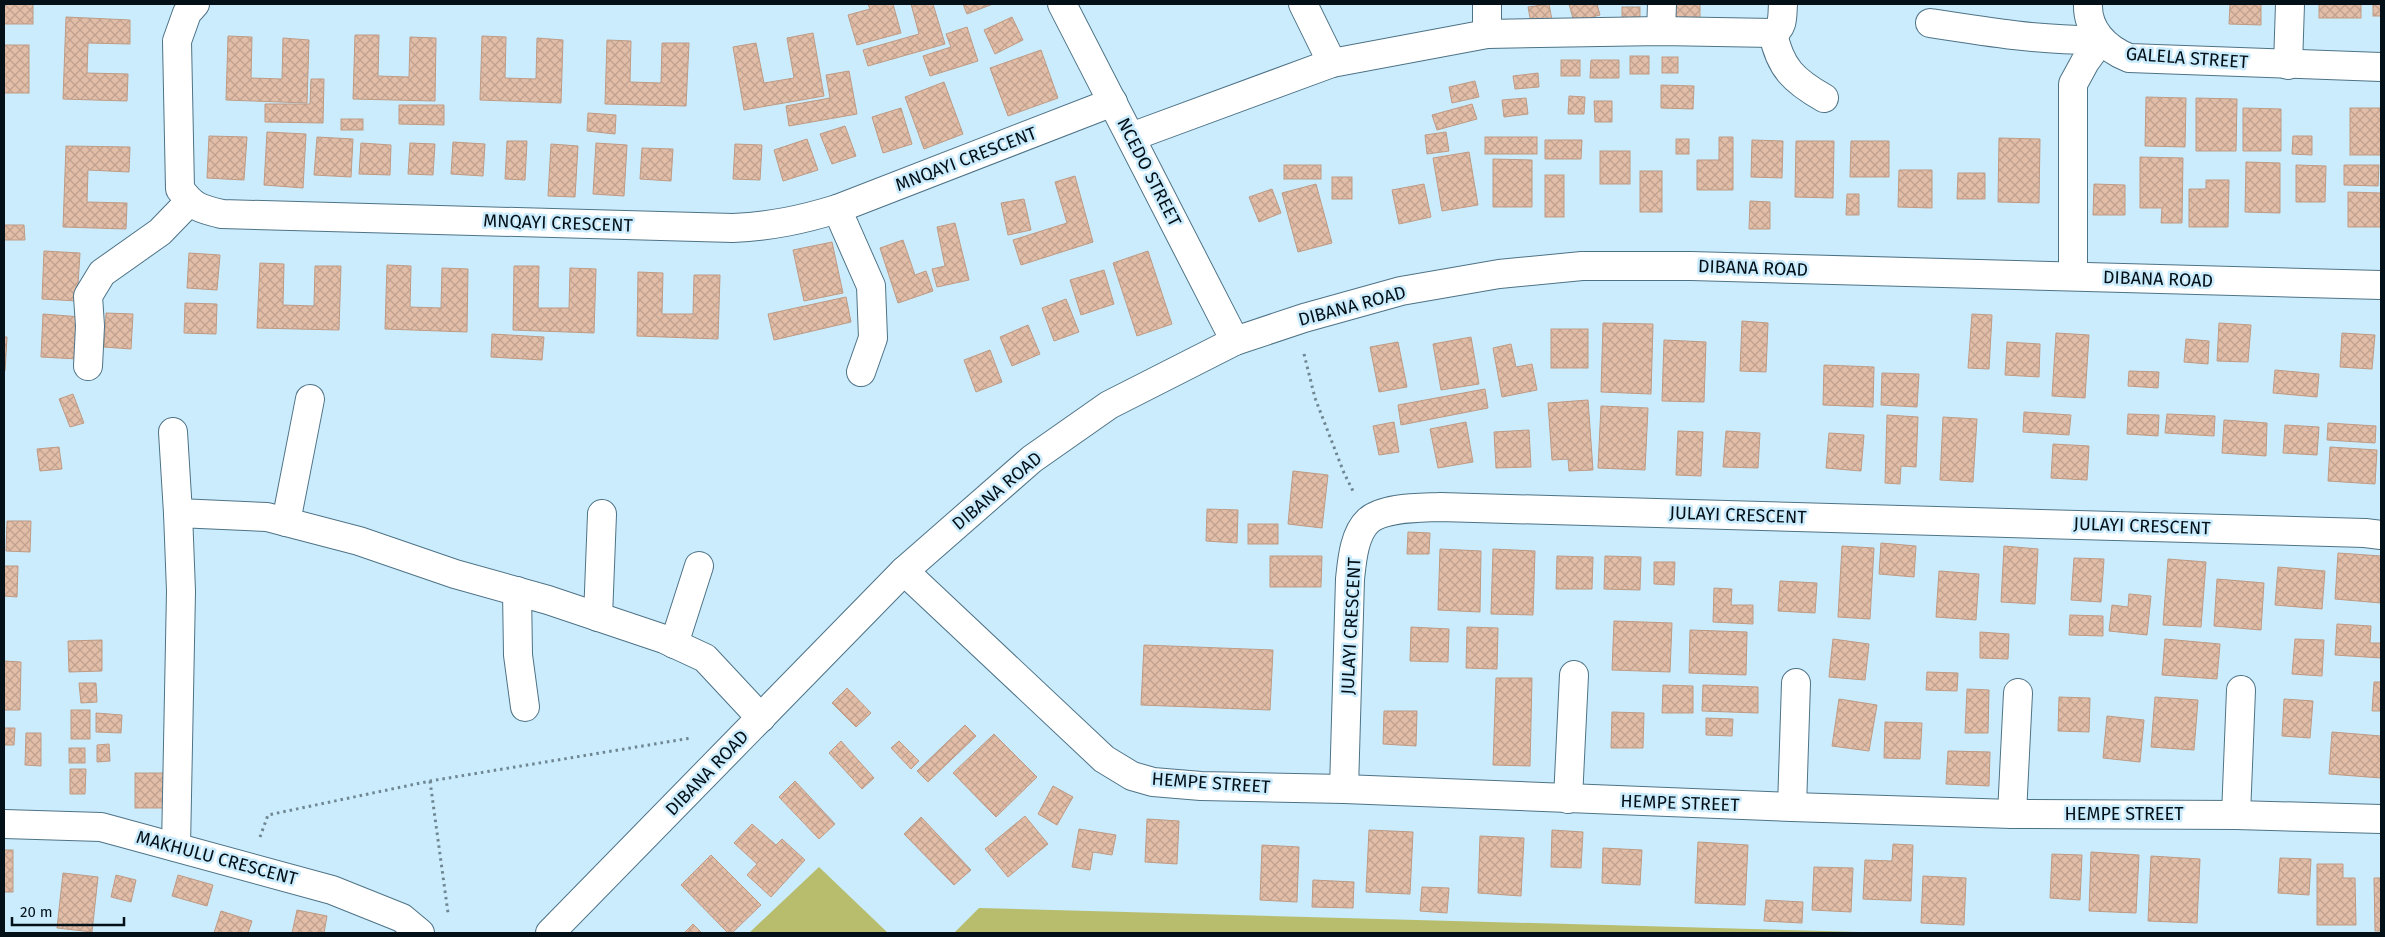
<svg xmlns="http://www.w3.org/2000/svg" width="2385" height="937" font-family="'Fira Sans',sans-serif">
<defs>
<pattern id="building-cross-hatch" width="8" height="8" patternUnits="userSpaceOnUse" patternTransform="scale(1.25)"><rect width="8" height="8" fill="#e2bda7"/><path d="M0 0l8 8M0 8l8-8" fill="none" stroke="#c0a18f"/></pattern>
</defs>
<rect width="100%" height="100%" fill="#cbecfd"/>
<g fill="#b7bd6d">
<path d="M819 867 888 933H749Z"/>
<path d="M979 908 1896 933H954Z"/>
</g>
<g fill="url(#building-cross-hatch)" stroke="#be9b85">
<rect x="4" y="4" width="29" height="20"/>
<path d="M868 4H893L901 33 857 45 848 15 870 9Z"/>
<path d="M911 4H933L945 44 868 66 863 50 919 34Z"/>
<path d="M963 4H993L967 14Z"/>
<path d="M1549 4 1552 20 1531 23 1528 7Z"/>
<path d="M1569 4H1597L1600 15 1574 22Z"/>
<path d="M1667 4H1700V20L1667 19Z"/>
<path d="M2230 4H2261V25L2229 24Z"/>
<rect x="2319" y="4" width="42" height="14"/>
<rect x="2373" y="4" width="8" height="12"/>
<rect x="1622" y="7" width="18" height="18"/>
<path d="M66 17 130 20V44L88 43 87 73 128 74 127 101 63 99Z"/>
<path d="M1012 17 1023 40 995 54 984 30Z"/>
<path d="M967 27 978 61 930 76 923 56 951 47 946 34Z"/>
<path d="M813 33 824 96 744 110 733 47 756 43 764 83 794 78 787 38Z"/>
<path d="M355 35H379L378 76 409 77 410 37 436 38 435 101 353 99Z"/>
<path d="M228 36 252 37 251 78 282 79 283 38 309 40 307 103 226 100Z"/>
<path d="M482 36 506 37 505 78 536 79 537 38 563 40 561 103 480 100Z"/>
<path d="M607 40 631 41 630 82 661 83 662 43H689L686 106 605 104Z"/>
<rect x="4" y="45" width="25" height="48"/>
<path d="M1041 50 1058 98 1008 116 990 68Z"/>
<rect x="1630" y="56" width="19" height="18"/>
<rect x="1662" y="57" width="16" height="16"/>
<rect x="1561" y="60" width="19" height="16"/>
<path d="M1591 60H1619V78H1590Z"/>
<path d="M849 71 857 114 789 126 786 106 830 98 826 75Z"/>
<path d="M1538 73 1539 87 1515 89 1513 76Z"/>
<path d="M311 79H324L323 123 265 122V104H310Z"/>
<path d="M1475 81 1479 97 1452 103 1449 87Z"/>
<path d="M944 82 963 134 924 149 905 97Z"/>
<path d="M1661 85 1694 86 1693 109 1661 108Z"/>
<path d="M1569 96 1585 97 1584 114H1568Z"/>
<path d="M2146 97 2186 98 2185 147 2145 146Z"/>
<path d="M1526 98 1528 114 1504 117 1502 100Z"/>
<path d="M2196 98 2237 99 2236 151H2196Z"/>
<path d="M1594 101H1612V122H1595Z"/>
<path d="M1472 104 1477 119 1437 130 1432 115Z"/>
<path d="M399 105H444V125L399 124Z"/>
<path d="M901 108 912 144 883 153 872 117Z"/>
<path d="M2243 108 2281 109V151H2243Z"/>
<rect x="2350" y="108" width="31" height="47"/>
<path d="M588 113 616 115 615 134 587 131Z"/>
<rect x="341" y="119" width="22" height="11"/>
<path d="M845 126 856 156 832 164 820 134Z"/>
<path d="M267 132 306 134 303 188 264 185Z"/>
<path d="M1446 132 1449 151 1427 154 1425 135Z"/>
<path d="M209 136 247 137 244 180 207 178Z"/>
<path d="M2293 136H2312V155L2292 154Z"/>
<path d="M317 137 353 139 351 177 314 175Z"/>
<rect x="1485" y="137" width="52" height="17"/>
<path d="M1719 137H1733V190H1697V160H1719Z"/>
<path d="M1999 138 2040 139 2039 203 1998 202Z"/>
<path d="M807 139 818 170 783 181 774 150Z"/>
<rect x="1676" y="139" width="13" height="15"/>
<path d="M1545 140H1582L1581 159H1545Z"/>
<path d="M1752 140 1783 141 1782 178 1751 177Z"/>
<path d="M507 141H527L525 180 505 179Z"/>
<path d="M1796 141H1834L1833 198 1795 197Z"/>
<path d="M1851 141H1889V177H1850Z"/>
<path d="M453 142 485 144 483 176 451 174Z"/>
<path d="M361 143 391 145 390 175 359 174Z"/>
<path d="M410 143 435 144 433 175 408 174Z"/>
<path d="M596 143 627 145 624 196 593 194Z"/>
<path d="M551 144 578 146 575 197 548 196Z"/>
<path d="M735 144 762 145 760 180 733 179Z"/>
<path d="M66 146 130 147 129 172 88 170 87 202 127 203 126 229 63 227Z"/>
<path d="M642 148 673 149 671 181 640 179Z"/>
<rect x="1600" y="151" width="30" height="33"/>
<path d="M1469 152 1478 205 1442 211 1433 158Z"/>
<path d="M2140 157 2183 158 2182 223H2161L2162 208H2140Z"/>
<path d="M1493 159 1532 160V207H1493Z"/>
<path d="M2246 162 2280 163V213L2245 212Z"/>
<rect x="1284" y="165" width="37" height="14"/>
<path d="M2296 165 2326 166 2325 202H2296Z"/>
<path d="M2344 165H2379L2378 186 2344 185Z"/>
<path d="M1899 170H1932V208L1898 207Z"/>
<rect x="1640" y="171" width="22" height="41"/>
<path d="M1958 173H1985V199H1957Z"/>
<rect x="1545" y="175" width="19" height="42"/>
<path d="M1075 176 1093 242 1021 265 1013 240 1067 223 1055 182Z"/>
<rect x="1332" y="177" width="20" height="22"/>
<path d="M2206 180H2229L2228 227H2189V189H2206Z"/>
<path d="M1316 184 1332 243 1298 252 1282 193Z"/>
<path d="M1424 184 1431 217 1399 224 1392 190Z"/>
<path d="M2094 184 2125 185V215H2093Z"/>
<path d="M1272 189 1281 213 1259 222 1249 197Z"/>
<path d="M2348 192 2381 193V227H2348Z"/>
<path d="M1847 194H1859V215H1846Z"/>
<path d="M1024 199 1031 230 1008 235 1001 203Z"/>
<path d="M1750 201 1770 202V229H1749Z"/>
<path d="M955 223 969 280 937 287 932 269 945 266 937 227Z"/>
<path d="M4 225H24L25 240H4Z"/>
<path d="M903 240 915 275 926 271 933 291 898 303 880 248Z"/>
<path d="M832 242 843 293 804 301 793 250Z"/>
<path d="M44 251 80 253 77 301 42 299Z"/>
<path d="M1148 251 1172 324 1137 336 1113 263Z"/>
<path d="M189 253 220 255 217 290 187 288Z"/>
<path d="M260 263 284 264 283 305 314 306 315 266H341L339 330 257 328Z"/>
<path d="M387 265 411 266 410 307 441 308 442 268 468 269 467 332 385 329Z"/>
<path d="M514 266H539L538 308H569L570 268 596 269 594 333 513 330Z"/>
<path d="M1104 270 1114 304 1081 315 1070 280Z"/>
<path d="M638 272 663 273 662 314H693L694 275H720L718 339 637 336Z"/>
<path d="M846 297 851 322 774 340 768 314Z"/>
<path d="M1066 299 1079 332 1054 341 1042 308Z"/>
<path d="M185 303 217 304 216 334 184 333Z"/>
<path d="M106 313 133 314 131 349 104 347Z"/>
<path d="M43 314 81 317 78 359 41 357Z"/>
<path d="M1972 314 1992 315 1989 369 1968 368Z"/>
<path d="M1742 321 1768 323 1766 372 1740 371Z"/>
<path d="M1603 323 1653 324 1651 394 1601 392Z"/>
<path d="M2219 323 2251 325 2248 362 2217 361Z"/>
<path d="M1028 325 1040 354 1012 366 1000 337Z"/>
<rect x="1551" y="329" width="37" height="39"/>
<path d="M2056 333 2089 335 2085 398 2052 396Z"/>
<path d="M2342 333 2375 335 2372 369 2340 367Z"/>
<path d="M492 334 544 337 542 360 491 357Z"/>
<path d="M4 337H7L5 371 4 370Z"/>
<path d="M1471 337 1479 384 1441 390 1433 344Z"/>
<path d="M2186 339 2209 341 2208 364 2184 362Z"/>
<path d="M1664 340 1706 342 1704 402 1662 401Z"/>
<path d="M1398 342 1407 387 1379 392 1370 347Z"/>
<path d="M2007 342 2040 344 2039 377 2005 375Z"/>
<path d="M1511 344 1516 367 1532 364 1537 390 1502 397 1493 348Z"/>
<path d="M990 350 1002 382 976 392 964 360Z"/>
<path d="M1824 365 1874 367 1873 407 1823 405Z"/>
<path d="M2275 370 2319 374 2317 397 2273 393Z"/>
<path d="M2129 371 2159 372 2158 388 2128 386Z"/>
<path d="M1882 373 1919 374 1917 407 1881 405Z"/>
<path d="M1485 389 1488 408 1401 425 1398 405Z"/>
<path d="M73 394 84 423 70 427 59 399Z"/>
<path d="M1588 400 1593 470 1569 471 1568 459 1552 460 1548 403Z"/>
<path d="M1601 406 1648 408 1645 470 1598 468Z"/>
<path d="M2024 412 2071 415 2069 435 2023 432Z"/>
<path d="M2128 414 2159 415 2158 436 2127 434Z"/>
<path d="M2167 414 2215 416 2214 436 2165 433Z"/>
<path d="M1887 415 1918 417 1916 467 1901 466 1900 484 1885 483Z"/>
<path d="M1943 417 1977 419 1973 482 1940 480Z"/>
<path d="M2224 420 2267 423 2266 456 2222 453Z"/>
<path d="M1394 422 1399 452 1379 455 1373 426Z"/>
<path d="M1466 422 1473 462 1438 468 1430 429Z"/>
<path d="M2328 423 2376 426 2375 443 2327 440Z"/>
<path d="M2285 425 2319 427 2317 455 2283 453Z"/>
<path d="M1529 430 1531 467 1496 468 1494 432Z"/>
<path d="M1678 431 1703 432 1701 476 1676 475Z"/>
<path d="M1726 431 1760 433 1758 468 1723 467Z"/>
<path d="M1829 433 1864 435 1861 471 1826 468Z"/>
<path d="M2053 444 2089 446 2087 480 2051 478Z"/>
<path d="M59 447 62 469 40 471 37 449Z"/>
<path d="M2330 447 2377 450 2375 484 2328 481Z"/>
<path d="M1293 471 1328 475 1322 528 1288 524Z"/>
<path d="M1207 509 1238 510 1237 543 1206 541Z"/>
<path d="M7 521H31L30 552 6 551Z"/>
<rect x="1248" y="524" width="30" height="20"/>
<path d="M1408 532 1430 533 1429 554H1407Z"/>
<path d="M1881 543 1916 546 1914 577 1879 574Z"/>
<path d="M1842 546 1874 548 1870 619 1838 617Z"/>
<path d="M2004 546 2038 549 2035 604 2001 602Z"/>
<path d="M1440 549 1481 551 1480 612 1438 610Z"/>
<path d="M1493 549 1535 551 1533 615 1491 614Z"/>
<path d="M2338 553 2381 556V603L2335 599Z"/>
<path d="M1270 556H1322L1321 587H1270Z"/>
<path d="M1557 556 1593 557 1592 589H1556Z"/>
<path d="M1605 556 1641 557 1640 590 1604 589Z"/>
<path d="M2074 558 2104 559 2101 602 2071 600Z"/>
<path d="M2168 559 2206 562 2201 627 2163 625Z"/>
<path d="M1654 562H1675L1674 585 1654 584Z"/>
<path d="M4 566H18L17 597 4 596Z"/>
<path d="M2278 567 2325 571 2322 609 2275 605Z"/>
<path d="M1939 571 1979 574 1976 620 1936 617Z"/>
<path d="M2217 579 2264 583 2261 630 2214 626Z"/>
<path d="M1780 581 1817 583 1815 613 1778 611Z"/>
<path d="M1714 588 1732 589 1731 605H1753V624L1713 622Z"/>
<path d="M2129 594 2151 596 2147 635 2109 631 2112 605 2128 607Z"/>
<path d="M2070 615 2103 616V636L2069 635Z"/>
<path d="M1614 621 1672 623 1670 672 1612 670Z"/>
<path d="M2337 624 2371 626 2370 643H2381V658L2335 655Z"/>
<path d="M1411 627 1449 629 1448 662 1410 661Z"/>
<path d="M1467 627 1498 628 1497 669 1466 668Z"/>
<path d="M1690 630 1747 632 1746 675 1689 673Z"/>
<path d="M1980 632 2009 634 2008 659 1980 658Z"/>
<path d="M1833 639 1869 644 1865 680 1829 677Z"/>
<path d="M2165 639 2220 644 2217 679 2162 675Z"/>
<path d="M2295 639 2324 640 2322 676 2292 674Z"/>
<path d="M102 640V671L69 672 68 641Z"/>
<path d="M1144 645 1273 650 1270 710 1141 705Z"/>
<path d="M4 661 21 662 20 710H4Z"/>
<path d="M1927 672 1958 673 1957 691 1926 690Z"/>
<path d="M1496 678H1532L1530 766 1493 765Z"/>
<path d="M2374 682H2381V711H2372Z"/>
<path d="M79 683H96L97 702 81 703Z"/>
<path d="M1663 685 1693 686V713H1662Z"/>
<path d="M1703 685 1758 687V713L1702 711Z"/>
<path d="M847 688 871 713 856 727 832 703Z"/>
<path d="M1967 689 1989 690 1988 733H1965Z"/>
<path d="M2059 697 2090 698 2089 732 2058 731Z"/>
<path d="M2155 697 2198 700 2194 750 2151 747Z"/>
<path d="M1839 699 1877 705 1869 751 1832 746Z"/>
<path d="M2284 699 2313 701 2310 738 2282 736Z"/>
<rect x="71" y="710" width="19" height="29"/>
<path d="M1384 711H1417L1416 746 1383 744Z"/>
<path d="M1612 712 1644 713 1643 748H1611Z"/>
<path d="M96 713 122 715 121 733 96 732Z"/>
<path d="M2107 716 2144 720 2140 762 2103 758Z"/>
<path d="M1706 718 1733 719 1732 736 1706 735Z"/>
<path d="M1885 722 1922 723 1920 759 1884 758Z"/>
<path d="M965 725 976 736 928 782 917 771Z"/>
<path d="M4 728H15L14 745H4Z"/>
<path d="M2332 732 2381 736V778L2329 774Z"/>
<path d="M26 733H41V766L25 765Z"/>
<path d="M994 734 1037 777 996 817 953 773Z"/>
<path d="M841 741 874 778 862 789 829 753Z"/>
<path d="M899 741 919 761 911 769 891 748Z"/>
<path d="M109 744 110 761 97 762V745Z"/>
<rect x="69" y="748" width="16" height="15"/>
<path d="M1948 751 1990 752 1989 786 1946 784Z"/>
<path d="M70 769H86L85 794H70Z"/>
<rect x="135" y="773" width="30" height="35"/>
<path d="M795 781 835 824 819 839 779 797Z"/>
<path d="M1053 786 1073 797 1057 825 1038 814Z"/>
<path d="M1025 816 1048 844 1008 877 985 849Z"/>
<path d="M921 817 971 870 954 885 904 834Z"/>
<path d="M1147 819 1179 821 1177 864 1145 862Z"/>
<path d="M752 824 776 845 782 839 805 860 771 897 747 875 757 864 734 843Z"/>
<path d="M1079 829 1116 835 1112 855 1093 852 1090 870 1072 867Z"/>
<path d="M1369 830 1413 832 1410 894 1366 892Z"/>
<path d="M1552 830 1583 832 1581 868 1551 867Z"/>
<path d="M1480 836 1524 838 1521 896 1478 893Z"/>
<path d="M1698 842 1748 845 1745 905 1695 903Z"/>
<path d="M1893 844 1913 845 1911 901 1863 899 1865 860 1892 861Z"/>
<path d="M1262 845 1299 847 1297 902 1260 900Z"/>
<path d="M1603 848 1642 850 1640 885 1602 883Z"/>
<rect x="4" y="850" width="9" height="42"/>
<path d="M2091 852 2139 855 2136 913 2089 911Z"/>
<path d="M2052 854 2082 855 2080 900 2050 898Z"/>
<path d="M711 855 761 905 732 933H728L681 885Z"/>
<path d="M2151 856 2200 859 2197 923 2148 921Z"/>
<path d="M2280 858 2311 859 2309 895 2278 893Z"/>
<path d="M2317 864H2343V878H2355L2356 925H2317Z"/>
<path d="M1814 867 1853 868 1851 912 1812 910Z"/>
<path d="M63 873 98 877 92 932 57 928Z"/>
<path d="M116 875 136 880 131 902 111 897Z"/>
<path d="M178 875 213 885 207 906 172 896Z"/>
<path d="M1923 876 1966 878 1964 925 1921 923Z"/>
<path d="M2374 878H2381V931H2375Z"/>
<path d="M1313 880 1354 882 1353 908 1312 907Z"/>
<path d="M1422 887 1449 888 1447 913 1420 911Z"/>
<path d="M1766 900 1803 902 1802 923 1764 921Z"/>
<path d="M297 910 327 916 324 933H292Z"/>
<path d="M221 911 252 921 248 933H214Z"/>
<path d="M693 924 702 933H684Z"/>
</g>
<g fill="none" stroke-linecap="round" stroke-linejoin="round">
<g stroke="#4e7386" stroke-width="30">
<g id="minor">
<path d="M195 4 187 13 177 41 180 189C193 207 200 209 222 214L733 228C772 226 801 220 837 209L1113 102"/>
<path d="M1062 4 1235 341"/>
<path d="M1303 4 1332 63"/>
<path d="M1487 4V34"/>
<path d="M2088 4C2087 30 2106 49 2129 58L2381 67"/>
<path d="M1930 23C1987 32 2043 41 2101 40L2085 62 2073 84V276"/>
<path d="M1661 31 1662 4"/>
<path d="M1773 33C1780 68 1794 81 1824 98"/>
<path d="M2288 65 2290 4"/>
<path d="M1131 137 1332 63 1487 34 1661 31 1773 33C1784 27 1782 16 1783 4"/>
<path d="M837 209 871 286 873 338 861 372"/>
<path d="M88 366 90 326 88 296 102 273 160 232 189 202"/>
<path d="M173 432 178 513"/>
<path d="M286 522 310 399"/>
<path d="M904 571 1104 759 1132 776 1153 782 1201 786 1344 789 1792 807 2012 814 2236 815 2381 819"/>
<path d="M517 591 518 655 525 707"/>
<path d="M598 617 602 514"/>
<path d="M674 644 699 566"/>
<path d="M1344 789 1350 579C1352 561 1354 534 1368 521 1383 507 1421 508 1440 507L2365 533 2381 535"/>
<path d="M1568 799 1574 675"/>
<path d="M1792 807 1796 683"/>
<path d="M2012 814 2018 693"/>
<path d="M2236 815 2241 690"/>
<path d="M4 824 101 827 332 890 402 918 420 933"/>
<path d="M176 847 181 591 178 513 267 517 359 541 455 574 548 600 664 639 705 658 761 718"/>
<path d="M550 933 904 571 1032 459 1109 405 1235 341 1304 318 1401 291 1499 274 1582 266H1691L2381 285"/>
</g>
</g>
<g stroke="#6f8793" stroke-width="3" stroke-dasharray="2.5 4" stroke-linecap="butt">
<path d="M1304 354 1315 398 1344 473 1353 491"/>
<path d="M430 781 448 913"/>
<path d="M260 837 268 815 430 781 691 738"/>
</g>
<use href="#minor" stroke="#fff" stroke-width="28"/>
</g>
<g text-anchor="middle" stroke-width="5" stroke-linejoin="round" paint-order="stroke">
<g font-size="18" fill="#031018" stroke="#cbecfd">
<text transform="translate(2187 58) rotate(4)" y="6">GALELA STREET</text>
<text transform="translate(966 159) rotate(-21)" y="6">MNQAYI CRESCENT</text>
<text transform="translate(1149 172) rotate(63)" y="6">NCEDO STREET</text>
<text transform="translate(558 223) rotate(2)" y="6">MNQAYI CRESCENT</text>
<text transform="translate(1753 268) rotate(2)" y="6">DIBANA ROAD</text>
<text transform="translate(2158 279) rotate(2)" y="6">DIBANA ROAD</text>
<text transform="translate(1352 306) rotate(-15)" y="6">DIBANA ROAD</text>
<text transform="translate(997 491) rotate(-40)" y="6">DIBANA ROAD</text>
<text transform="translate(1738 515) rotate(2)" y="6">JULAYI CRESCENT</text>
<text transform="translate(2142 526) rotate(2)" y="6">JULAYI CRESCENT</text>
<text transform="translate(1351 626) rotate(-87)" y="6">JULAYI CRESCENT</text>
<text transform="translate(707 773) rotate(-46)" y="6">DIBANA ROAD</text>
<text transform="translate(1211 783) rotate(4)" y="6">HEMPE STREET</text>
<text transform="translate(1680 803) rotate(2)" y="6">HEMPE STREET</text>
<text x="2124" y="820">HEMPE STREET</text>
<text transform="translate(217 858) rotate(15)" y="6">MAKHULU CRESCENT</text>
</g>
</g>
<rect width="2385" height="937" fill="none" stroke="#031018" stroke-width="10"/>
<path d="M12 917v8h112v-8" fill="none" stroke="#031018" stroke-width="2.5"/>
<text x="20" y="917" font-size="15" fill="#031018" stroke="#cbecfd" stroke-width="4" paint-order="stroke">20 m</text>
</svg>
